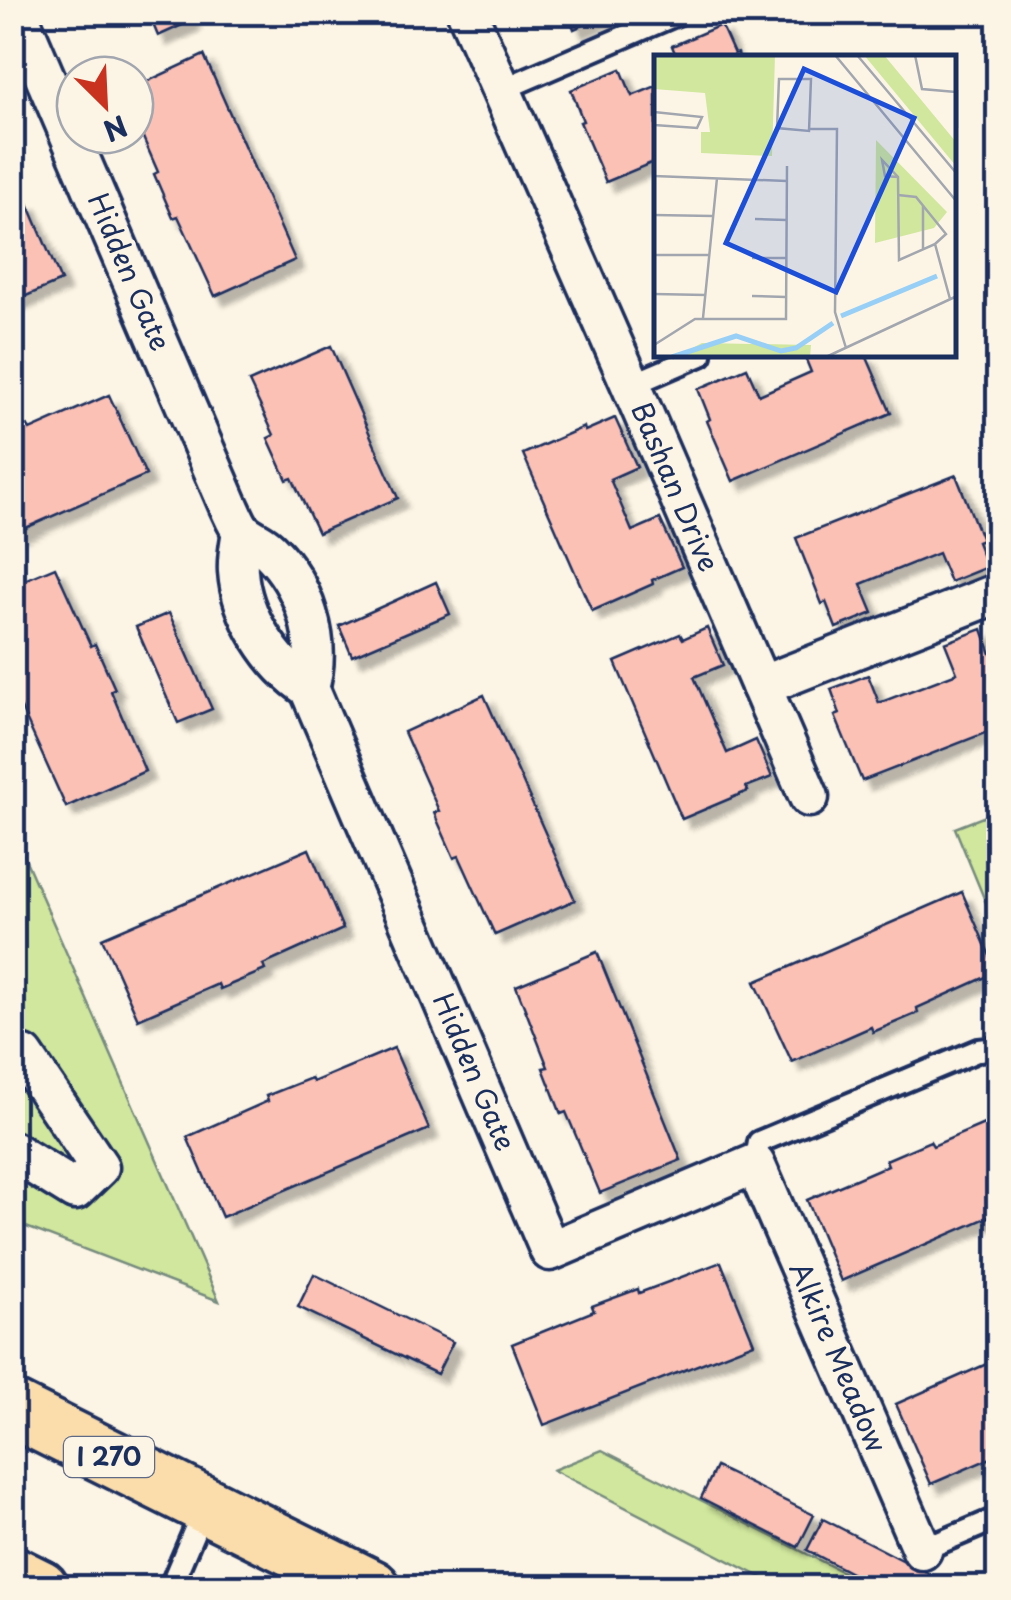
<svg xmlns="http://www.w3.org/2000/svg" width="1011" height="1600" font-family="'Playpen Sans',sans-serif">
<defs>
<filter id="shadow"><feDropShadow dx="9" dy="9" stdDeviation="2.5" flood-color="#0004"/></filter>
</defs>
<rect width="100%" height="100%" fill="#fcf5e5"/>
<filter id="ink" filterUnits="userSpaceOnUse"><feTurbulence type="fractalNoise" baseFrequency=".01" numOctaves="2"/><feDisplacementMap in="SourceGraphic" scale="20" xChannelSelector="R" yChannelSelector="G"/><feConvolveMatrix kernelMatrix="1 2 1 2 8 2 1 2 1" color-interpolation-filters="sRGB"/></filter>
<g filter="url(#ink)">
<g fill="#d0e79d" stroke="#768b7e" stroke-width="2.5">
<path d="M998 811V932L955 828Z"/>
<path d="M13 831 219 1301 13 1222Z"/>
<path d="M602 1450 872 1587H780L553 1470Z"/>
</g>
<g fill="#fcc1b5" stroke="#1b2f5e" stroke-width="2.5" filter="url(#shadow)">
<path d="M148 12H187L191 21 158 36Z"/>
<path d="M568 12H613L574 29Z"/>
<path d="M721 25 734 54 738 53 739 58H677L672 46Z"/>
<path d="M204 55 295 260 215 296 178 216 173 218 154 174 158 172 135 119V87Z"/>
<path d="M621 69 632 96 656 86V161L606 182 580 122 583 121 571 90Z"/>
<path d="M27 201 61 281 12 302V207Z"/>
<path d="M331 346 398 498 318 533 292 478 287 480 268 438 274 435 249 382Z"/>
<path d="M804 355H866L891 413 733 481 707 421 710 419 698 389 747 368 759 395 811 372Z"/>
<path d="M109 395 146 475 12 534V432L27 425 30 430Z"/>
<path d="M615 418 637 467 610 479 632 531 660 519 682 567 652 580 653 584 592 611 523 454 584 427 585 431Z"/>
<path d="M956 475 982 540 977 542 987 567 950 582 938 553 861 584 873 613 836 628 826 602 822 604 796 538Z"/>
<path d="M55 567 91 646 95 644 115 689 111 691 145 771 66 807 12 688V585Z"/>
<path d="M436 582 450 614 352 656 339 626Z"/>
<path d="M169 613 212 709 178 723 136 627Z"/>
<path d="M707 628 723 665 694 677 727 753 756 740 772 777 746 787 748 791 682 819 615 662 680 634 683 639Z"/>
<path d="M982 629 991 654 996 653 998 659V728L862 781 835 716 840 714 831 689 868 675 879 703 957 673 945 643Z"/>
<path d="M484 695 575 900 495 935 459 856 454 858 434 813 439 811 404 732Z"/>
<path d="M309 849 343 929 263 965 265 970 220 989 218 984 138 1019 102 938Z"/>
<path d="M962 892 997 972 917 1008 918 1013 873 1032 871 1027 792 1062 755 982Z"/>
<path d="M597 952 681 1160 600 1193 566 1112 561 1114 543 1068 548 1067 516 986Z"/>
<path d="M394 1048 429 1129 222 1217 187 1137 268 1101 266 1096 311 1078 313 1082Z"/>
<path d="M998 1118V1213L841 1281 807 1200 888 1165 886 1160 930 1141 933 1146Z"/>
<path d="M721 1262 754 1343 544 1425 512 1344 594 1311 592 1306 638 1289 639 1293Z"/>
<path d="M314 1274 453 1342 437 1374 298 1307Z"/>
<path d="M998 1359V1455L931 1484 896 1404Z"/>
<path d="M716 1467 814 1515 798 1547 701 1498Z"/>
<path d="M823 1519 935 1577 930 1588H880L807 1550Z"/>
</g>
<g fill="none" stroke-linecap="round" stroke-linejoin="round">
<g stroke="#1b2f5e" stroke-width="28">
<g id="lane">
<path d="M501 90 682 12"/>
<path d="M631 385 701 355"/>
<path d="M755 1164 759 1142 979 1050 998 1048"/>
<path d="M922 1550 998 1518"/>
<path d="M170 1588 205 1506"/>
</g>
</g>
<g stroke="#1b2f5e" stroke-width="45">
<g id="street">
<path d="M17 12 228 504C232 512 237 526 243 532 250 539 261 542 269 550 304 584 323 641 309 688"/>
<path d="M467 12 631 385 809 797"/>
<path d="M242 531C240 544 237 557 238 571 241 616 272 664 309 688L550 1251 755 1164 922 1550"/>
<path d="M761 686 998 593"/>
<path d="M12 1061 24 1056 99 1167 75 1190 12 1151"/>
</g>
</g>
<g stroke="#1b2f5e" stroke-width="62">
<g id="highway">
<path d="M12 1409 372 1588"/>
<path d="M12 1574 40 1588"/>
</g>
</g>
<use href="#lane" stroke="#fcf5e5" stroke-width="20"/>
<use href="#street" stroke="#fcf5e5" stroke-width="38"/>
<use href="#highway" stroke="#fbddab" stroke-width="55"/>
</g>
</g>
<g text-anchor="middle" stroke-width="8" stroke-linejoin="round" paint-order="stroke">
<rect fill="#fcf5e5" stroke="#5e6a86" stroke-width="2.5" x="64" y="1437" width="90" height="40" rx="8"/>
<g font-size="25" font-weight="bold" fill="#1b2f5e">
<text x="109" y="1466">I 270</text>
</g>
<g font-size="28" fill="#1b2f5e" stroke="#fcf5e5">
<text transform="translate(129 272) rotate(67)" y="10">Hidden Gate</text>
<text transform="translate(675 487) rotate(67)" y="10">Bashan Drive</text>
<text transform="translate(474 1072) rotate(67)" y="10">Hidden Gate</text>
<text transform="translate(838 1357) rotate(67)" y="10">Alkire Meadow</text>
</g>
</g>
<g transform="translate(654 55)">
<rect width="302" height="302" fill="#fcf5e5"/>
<path d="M0 0H121L118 101 47 98V77H56L51 38 0 34ZM210 0H230L302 87V111ZM222 85 293 157 280 173 221 188ZM48 288 157 290 156 302H21Z" fill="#d0e79d"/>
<path fill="none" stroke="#97cff6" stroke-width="5" d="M187 261 283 221M18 302 82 281 127 296 142 293 179 268"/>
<path fill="none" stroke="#a2a6af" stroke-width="2.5" d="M181 0 303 147M203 0 303 119M261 0 268 34 302 37M125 24H157L155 76 123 73ZM303 35V73M0 57 48 62 43 73 0 70M156 74H183L181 257 192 293M0 121 133 126M244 122 231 121 228 105 244 122 245 205 281 189 296 244M244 140 262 142 292 179 281 189M269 150V195M0 160 59 161M101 164 132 165M0 200H55M98 203H132M0 239 52 240M98 241 132 242M49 263 63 123M0 290 41 264H132L133 111M172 302 303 241"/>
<path fill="#1d4ed8" fill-opacity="0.15" stroke="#1d4ed8" stroke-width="5" d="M150 14 260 63 182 237 72 188Z"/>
<rect width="302" height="302" fill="none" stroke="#1b2f5e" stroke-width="5"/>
</g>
<rect width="1011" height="1600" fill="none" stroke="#fcf5e5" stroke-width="50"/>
<rect x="25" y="25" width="961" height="1550" fill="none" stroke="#1b2f5e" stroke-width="4" filter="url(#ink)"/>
<g transform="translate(105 105) rotate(156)"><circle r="48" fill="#fcf5e5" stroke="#a2a6af" stroke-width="2.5"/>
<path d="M0-8L18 38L0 25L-18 38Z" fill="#c8321e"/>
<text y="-15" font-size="28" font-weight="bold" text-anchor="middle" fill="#1b2f5e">N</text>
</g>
</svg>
